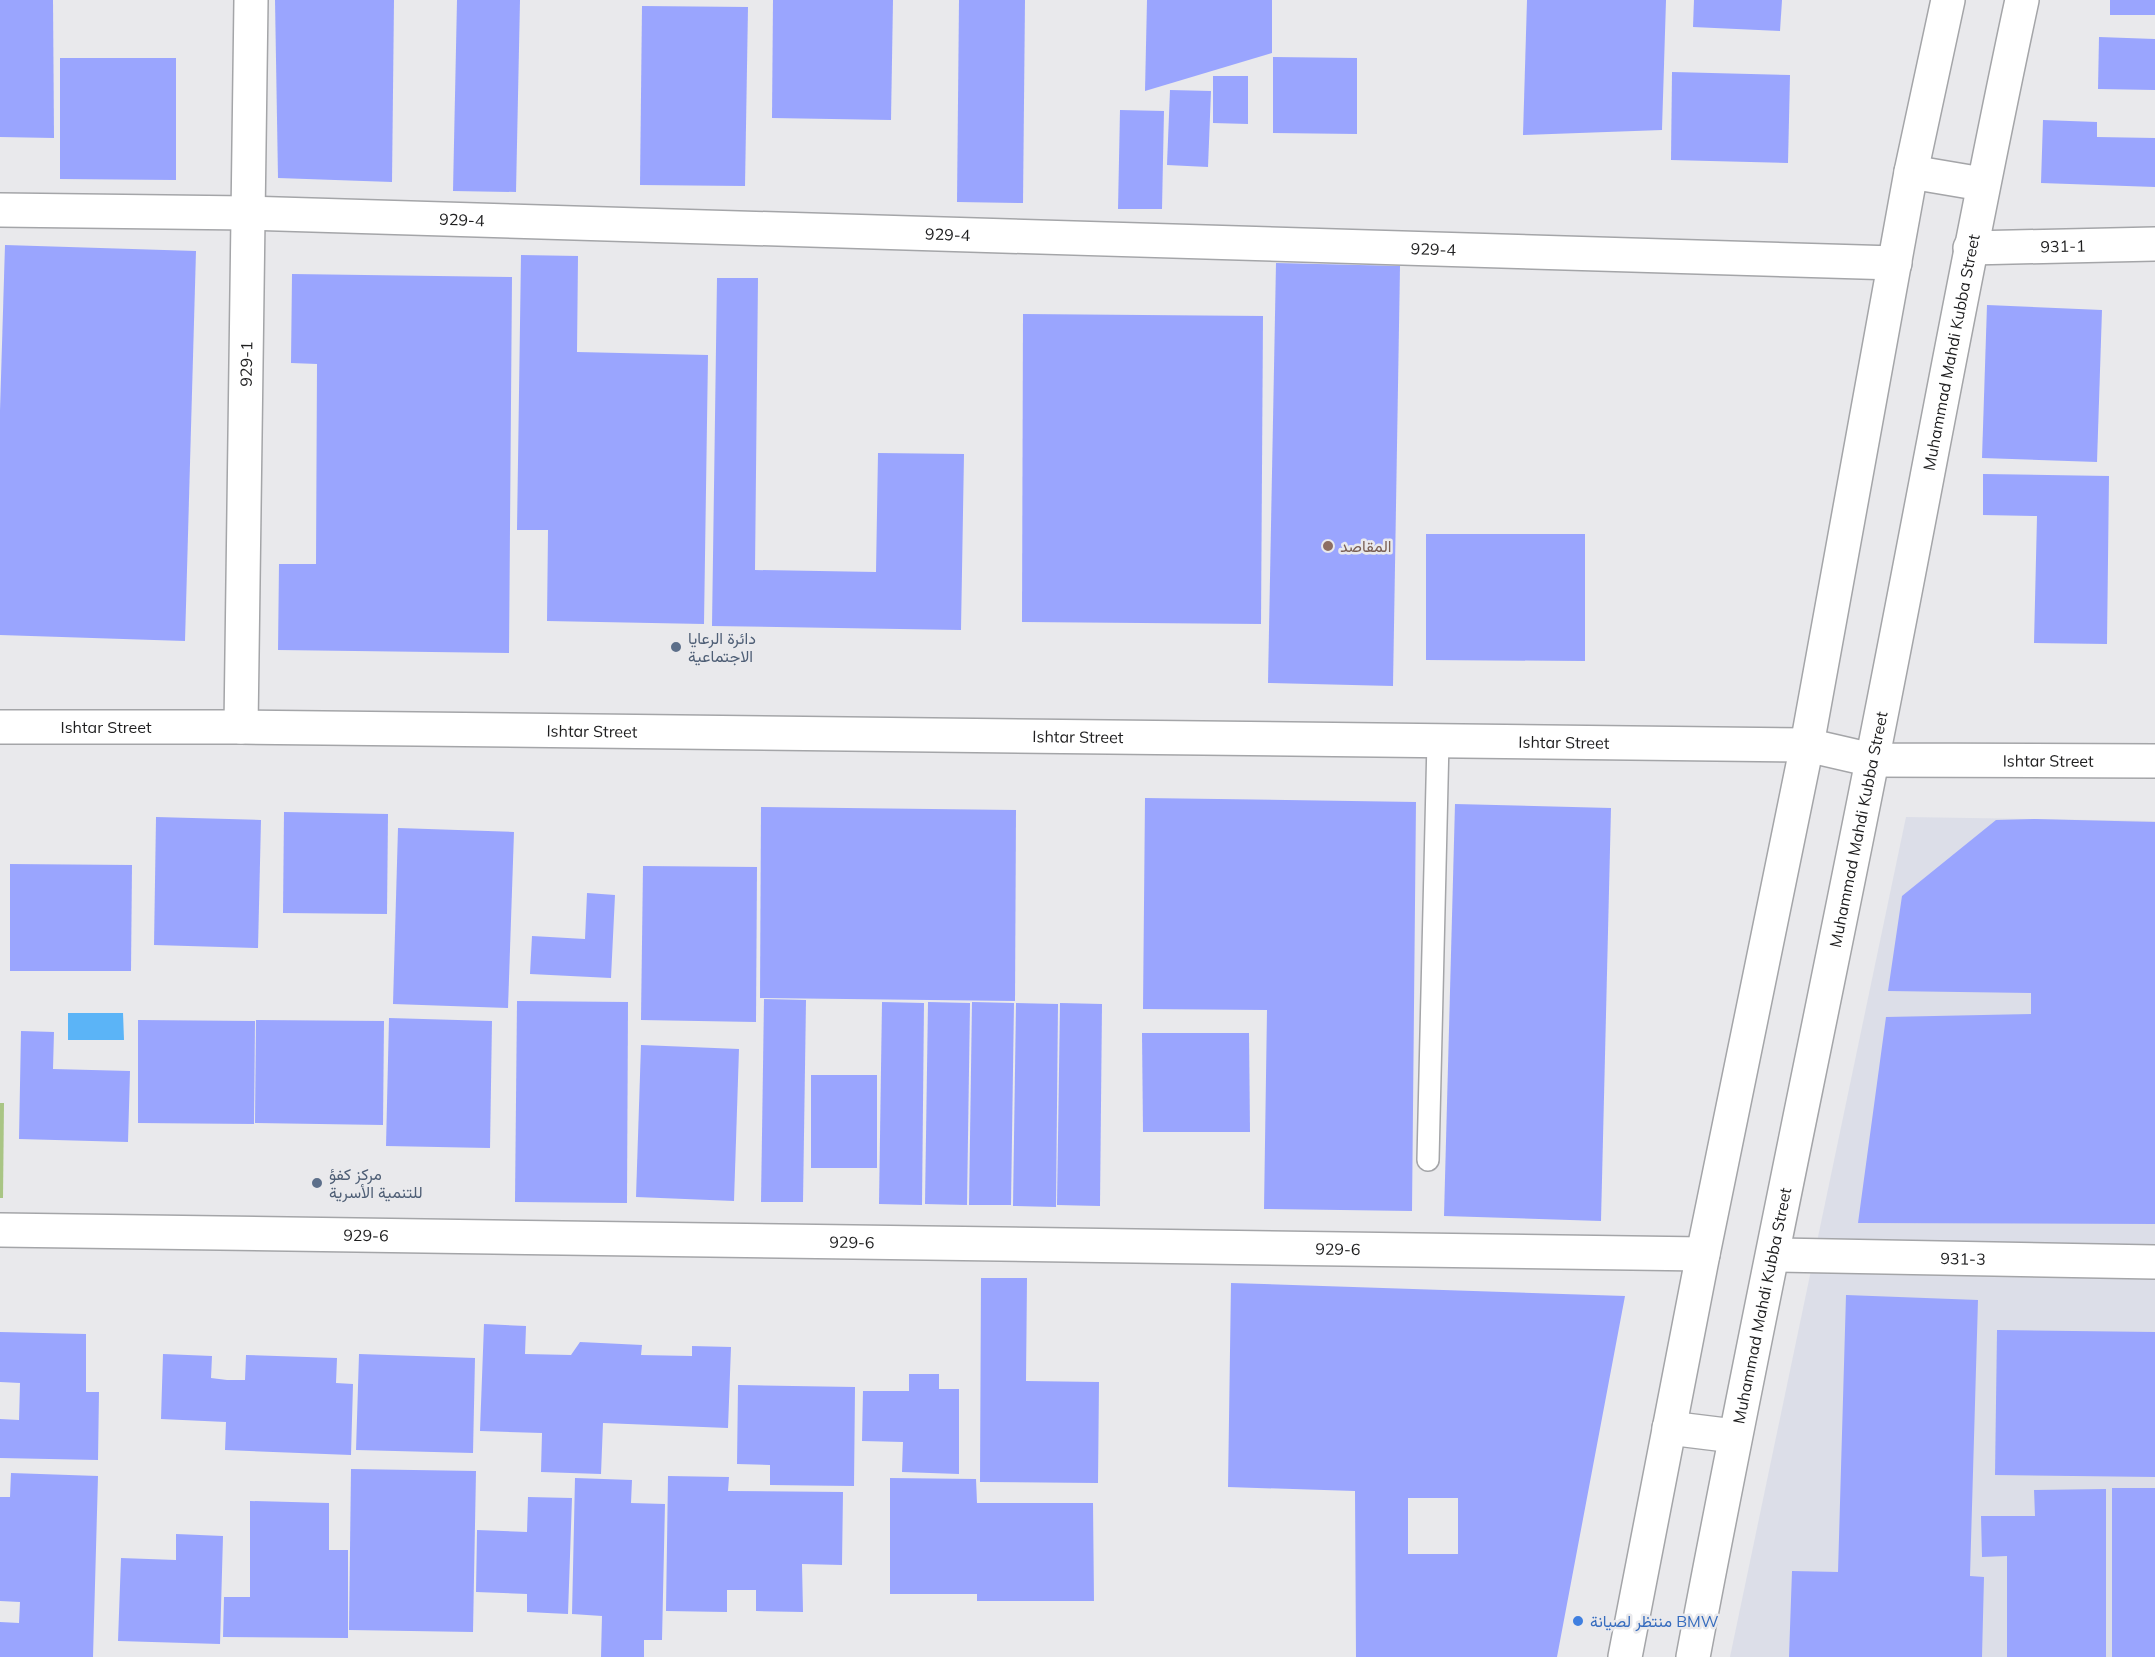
<svg xmlns="http://www.w3.org/2000/svg" width="2155" height="1657" font-family="Mulish,Vazirmatn,sans-serif">
<rect width="100%" height="100%" fill="#e9e9ec"/>
<path fill="#dcdee8" d="M1906 817 2155 821V1657H1730Z"/>
<path fill="#a9c584" d="M0 1103H4L3 1198H0Z"/>
<path fill="#5bb4f7" d="M68 1013H123L124 1040H68Z"/>
<g fill="#9aa5fe" fill-rule="evenodd">
<path d="M0 0H53L54 138 0 137Z"/>
<path d="M275 0H394L392 182 278 178Z"/>
<path d="M457 0H520L516 192 453 191Z"/>
<path d="M773 0H893L891 120 772 118Z"/>
<path d="M959 0H1025L1023 203 957 202Z"/>
<path d="M1147 0H1272V53L1145 91Z"/>
<path d="M1527 0H1666L1662 130 1523 135Z"/>
<path d="M1694 0H1782L1780 31 1693 27Z"/>
<rect x="2110" y="0" width="45" height="15"/>
<path d="M642 6 748 7 745 186 640 185Z"/>
<path d="M2099 37 2155 39V90L2098 89Z"/>
<path d="M1273 57 1357 58V134L1273 133Z"/>
<path d="M60 58H176V180L60 179Z"/>
<path d="M1672 72 1790 75 1788 163 1671 160Z"/>
<path d="M1213 76H1248V124L1213 123Z"/>
<path d="M1170 90 1211 91 1208 167 1167 165Z"/>
<path d="M1120 110 1164 111 1162 209H1118Z"/>
<path d="M2043 120 2097 122V137L2155 138V187L2041 183Z"/>
<path d="M5 245 196 251 185 641 0 635V411Z"/>
<path d="M521 255 578 256 577 352 708 355 704 624 547 621 548 530H517Z"/>
<path d="M1276 263 1400 266 1393 686 1268 683Z"/>
<path d="M292 274 512 277 509 653 278 650 279 564H316L317 364 291 363Z"/>
<path d="M717 278H758L755 570 876 572 878 453 964 454 961 630 712 626Z"/>
<path d="M1987 305 2102 310 2097 462 1982 458Z"/>
<path d="M1023 314 1263 316 1261 624 1022 622Z"/>
<path d="M1983 474 2109 476 2107 644 2034 643 2037 516 1983 515Z"/>
<path d="M1426 534H1585V661L1426 660Z"/>
<path d="M1145 798 1416 802 1412 1211 1264 1209 1267 1010 1143 1009Z"/>
<path d="M1455 804 1611 808 1601 1221 1444 1216Z"/>
<path d="M761 807 1016 810 1015 1001 760 998Z"/>
<path d="M284 812 388 814 387 914 283 913Z"/>
<path d="M156 817 261 820 258 948 154 945Z"/>
<path d="M2035 819 2155 822V1224L1858 1223 1886 1017 2031 1014V993L1888 991 1902 896 1996 820Z"/>
<path d="M398 828 514 832 508 1008 393 1004Z"/>
<path d="M10 864 132 865 131 971H10Z"/>
<path d="M643 866 757 867 756 1022 641 1020Z"/>
<path d="M587 893 615 895 611 978 530 974 532 936 585 939Z"/>
<path d="M764 999 806 1000 803 1202H761Z"/>
<path d="M517 1001 628 1002 627 1203 515 1202Z"/>
<path d="M882 1002 924 1003 922 1205 879 1204Z"/>
<path d="M928 1002 970 1003 967 1205 925 1204Z"/>
<path d="M972 1002 1014 1003 1011 1205H969Z"/>
<path d="M1016 1003 1058 1004 1056 1207 1013 1206Z"/>
<path d="M1060 1003 1102 1004 1100 1206 1057 1205Z"/>
<path d="M389 1018 492 1021 490 1148 386 1146Z"/>
<path d="M138 1020 255 1021 254 1124 138 1123Z"/>
<path d="M256 1020 384 1021 383 1125 255 1123Z"/>
<path d="M21 1031 54 1032 53 1069 130 1071 128 1142 19 1139Z"/>
<path d="M1142 1033H1249L1250 1132H1143Z"/>
<path d="M641 1045 739 1049 734 1201 636 1197Z"/>
<rect x="811" y="1075" width="66" height="93"/>
<path d="M981 1278H1027L1026 1381 1099 1382 1098 1483 980 1482Z"/>
<path d="M1231 1283 1625 1296 1557 1657H1356L1355 1491 1228 1487ZM1408 1498H1458V1554H1408Z"/>
<path d="M1846 1295 1978 1300 1970 1576 1984 1577 1982 1657H1789L1792 1571 1838 1572Z"/>
<path d="M484 1324 526 1326 525 1354 571 1355 580 1342 642 1345 641 1355 692 1356V1346L731 1347 728 1428 603 1423 601 1474 541 1472 542 1433 480 1431Z"/>
<path d="M1997 1330 2155 1332V1477L1995 1475Z"/>
<path d="M0 1332 86 1334V1392H99L98 1460 0 1458V1419L19 1420 20 1383 0 1382Z"/>
<path d="M163 1354 212 1356 211 1378 227 1380H245L246 1355 337 1358 336 1383 353 1384 351 1455 225 1450 226 1422 161 1419Z"/>
<path d="M359 1354 475 1358 473 1453 356 1450Z"/>
<path d="M909 1374H939V1389H959V1474L902 1472 903 1442 862 1441 863 1391H909Z"/>
<path d="M738 1385 855 1387 854 1486 770 1485V1465L737 1464Z"/>
<path d="M351 1469 476 1471 473 1632 349 1630Z"/>
<path d="M11 1473 98 1476 93 1657H0V1622L19 1623 20 1602 0 1601V1497H10Z"/>
<path d="M668 1476 729 1477 728 1491 843 1492 842 1565 802 1564 803 1612 756 1611V1590H727V1612L666 1611Z"/>
<path d="M575 1478 632 1480 631 1503 665 1504 662 1640H644V1657H601L602 1616 572 1614Z"/>
<path d="M890 1478 976 1479 977 1503H1093L1094 1601H977V1594H890Z"/>
<rect x="2112" y="1488" width="43" height="169"/>
<path d="M2106 1489V1657H2007V1556L1982 1557 1981 1516H2035L2034 1490Z"/>
<path d="M528 1497 572 1498 568 1614 527 1612V1594L476 1592 477 1530 527 1532Z"/>
<path d="M250 1501 329 1503V1550H348V1638L223 1637 224 1597H250Z"/>
<path d="M176 1534 223 1536 220 1644 118 1641 121 1558 176 1560Z"/>
</g>
<g fill="none" stroke-linecap="round" stroke-linejoin="round">
<g stroke="#a4a5a8" stroke-width="24">
<path id="lane" d="M1428 1160 1438 741"/>
</g>
<g stroke="#a4a5a8" stroke-width="36">
<g id="street">
<path id="s1" d="M0 210 248 213 1895 263"/>
<path id="s2" d="M1970 248 2155 244"/>
<path id="s3" d="M241 727 251 0"/>
<path id="s4" d="M0 1230 1703 1254"/>
<path id="s5" d="M1773 1255 2155 1262"/>
</g>
</g>
<g stroke="#a4a5a8" stroke-width="36">
<g id="secondary">
<path d="M1911 172 1982 184"/>
<path id="s6" d="M0 727H241L1807 745 1872 760 2155 761"/>
<path d="M1669 1428 1734 1436"/>
<path d="M1625 1657 1703 1254 1807 745 1911 172 1948 0"/>
<path id="s7" d="M1693 1657C1749 1359 1812 1063 1871 766 1922 511 1967 255 2022 0"/>
</g>
</g>
<use href="#lane" stroke="#fff" stroke-width="21"/>
<use href="#street" stroke="#fff" stroke-width="33"/>
<use href="#secondary" stroke="#fff" stroke-width="33"/>
</g>
<circle fill="#8d6e63" stroke="#e9e9ec" stroke-width="2" cx="1328" cy="546" r="6"/>
<g fill="#5c6f8a" stroke="#e9e9ec" stroke-width="2">
<circle cx="676" cy="647" r="6"/>
<circle cx="317" cy="1183" r="6"/>
</g>
<circle fill="#3f7fe0" stroke="#e9e9ec" stroke-width="2" cx="1578" cy="1621" r="6"/>
<g text-anchor="middle" stroke-width="5" stroke-linejoin="round" paint-order="stroke">
<g font-size="16" fill="#1e1e1f" stroke="#e9e9ec">
<text dy="6" stroke="none"><textPath href="#s1" startOffset="462">929-4</textPath></text>
<text dy="6" stroke="none"><textPath href="#s1" startOffset="948">929-4</textPath></text>
<text dy="6" stroke="none"><textPath href="#s2" startOffset="93">931-1</textPath></text>
<text dy="6" stroke="none"><textPath href="#s1" startOffset="1434">929-4</textPath></text>
<text dy="6" stroke="none"><textPath href="#s7" startOffset="1330">Muhammad Mahdi Kubba Street</textPath></text>
<text dy="6" stroke="none"><textPath href="#s3" startOffset="363">929-1</textPath></text>
<text dy="6" stroke="none"><textPath href="#s6" startOffset="106">Ishtar Street</textPath></text>
<text dy="6" stroke="none"><textPath href="#s6" startOffset="592">Ishtar Street</textPath></text>
<text dy="6" stroke="none"><textPath href="#s6" startOffset="1078">Ishtar Street</textPath></text>
<text dy="6" stroke="none"><textPath href="#s6" startOffset="1564">Ishtar Street</textPath></text>
<text dy="6" stroke="none"><textPath href="#s6" startOffset="2050">Ishtar Street</textPath></text>
<text dy="6" stroke="none"><textPath href="#s7" startOffset="844">Muhammad Mahdi Kubba Street</textPath></text>
<text dy="6" stroke="none"><textPath href="#s4" startOffset="366">929-6</textPath></text>
<text dy="6" stroke="none"><textPath href="#s4" startOffset="852">929-6</textPath></text>
<text dy="6" stroke="none"><textPath href="#s4" startOffset="1338">929-6</textPath></text>
<text dy="6" stroke="none"><textPath href="#s5" startOffset="190">931-3</textPath></text>
<text dy="6" stroke="none"><textPath href="#s7" startOffset="358">Muhammad Mahdi Kubba Street</textPath></text>
</g>
<g font-size="16" fill="#785e54" stroke="#e9e9ec" text-anchor="start">
<text x="1340" y="552">المقاصد</text>
</g>
<g font-size="16" fill="#4e5e75" stroke="#e9e9ec" text-anchor="start">
<text x="688" y="644">دائرة الرعايا<tspan x="688" dy="18">الاجتماعية</tspan></text>
<text x="329" y="1180">مركز كفؤ<tspan x="329" dy="18">للتنمية الأسرية</tspan></text>
</g>
<g font-size="16" fill="#366cbe" stroke="#e9e9ec" text-anchor="start">
<text x="1590" y="1627">منتظر لصيانة BMW</text>
</g>
</g>
</svg>
